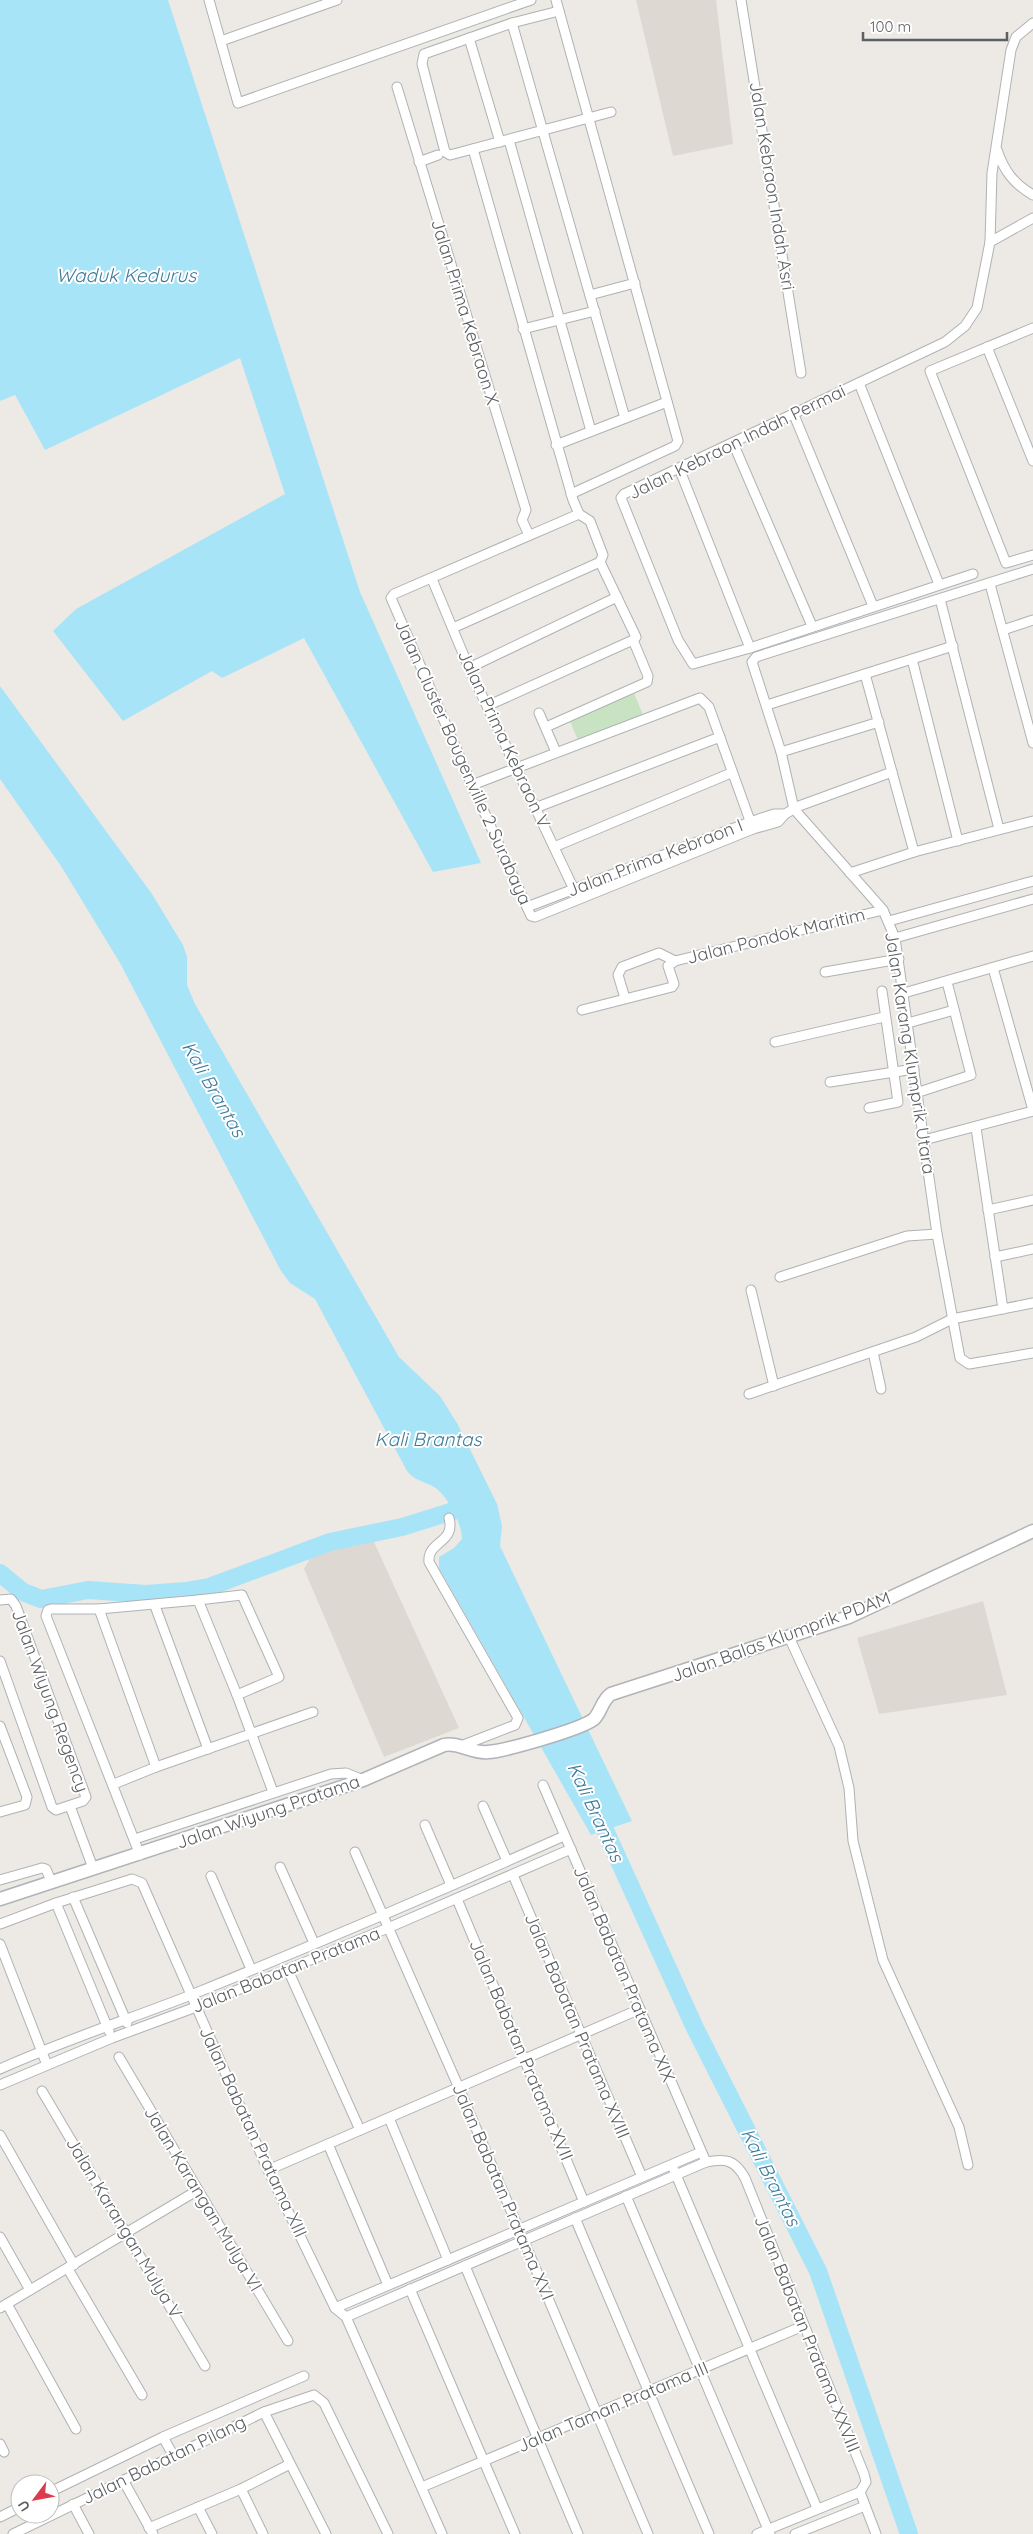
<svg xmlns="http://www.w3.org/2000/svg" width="1033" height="2534" font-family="Quicksand,sans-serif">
<rect width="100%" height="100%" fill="#ede9e4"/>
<g fill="#ddd9d2">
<path d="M636 0H716L733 144 673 156Z"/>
<path d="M374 1542 459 1728 384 1757 304 1569 313 1553 330 1546Z"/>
<path d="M983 1601 1007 1695 879 1714 857 1638Z"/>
</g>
<path fill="#c8e3c2" d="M634 693 643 715 578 740 569 719Z"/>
<g fill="#a8e4f8">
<path d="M0 0H168L360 592 481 863 433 872 304 638 222 678 212 671 123 721 53 631 76 609 285 494 240 358 45 450 15 395 0 401Z"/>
<path d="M0 686 152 894 183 945 187 957V985L195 1004 399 1357 440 1396 457 1423 497 1504 502 1526 500 1546 632 1821 591 1835 439 1568V1557L454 1548 462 1539C462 1523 447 1495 434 1487 424 1481 415 1481 407 1471L315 1299 290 1283 281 1271 120 963 61 866 0 779Z"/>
</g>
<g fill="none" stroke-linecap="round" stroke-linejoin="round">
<g stroke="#a8e4f8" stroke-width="18">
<path d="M0 1573 23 1592 41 1599 88 1590 146 1594 186 1591 209 1587 330 1542 402 1527 466 1507"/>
<path d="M595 1808 695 2028 818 2271 909 2534"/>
</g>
<g stroke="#afb2b5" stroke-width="11">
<g id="street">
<path d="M209 0 238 103 531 0"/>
<path d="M556 0 678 441 675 446 571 494"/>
<path d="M741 0 801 373"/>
<path d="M559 11 512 23 424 54 422 64 445 152 450 155 611 112"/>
<path d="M512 23 625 418"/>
<path d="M469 38 500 142"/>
<path d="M221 41 337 0"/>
<path d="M397 87 526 510 522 520 529 535"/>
<path d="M509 140 591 431"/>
<path d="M473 149 573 500 579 514 590 521 603 555 600 562"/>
<path d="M997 150C1004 171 1014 184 1033 195"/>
<path d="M419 162 438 155"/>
<path d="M990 242 1033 218"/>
<path d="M590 295 635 283"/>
<path d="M1033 328 930 371 1006 563 1033 555"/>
<path d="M523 329 595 311"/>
<path d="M987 347 1033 461"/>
<path d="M859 383 939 584"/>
<path d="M794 415 873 606"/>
<path d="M733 443 812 626"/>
<path d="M556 445 667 402"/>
<path d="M679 468 750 648"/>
<path d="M579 514 394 594 391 598 472 785 531 916 535 917 753 829 778 822 785 814 799 806 892 772"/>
<path d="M600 562 636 637 633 640"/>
<path d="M1033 569 756 657 752 662 781 752 794 809 883 910 895 938 937 1234 960 1358 969 1364 1033 1353"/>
<path d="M973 574 750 648 693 664 678 640 621 498 624 494 945 342 965 326 977 308 990 242 992 173 1011 50 1016 37 1033 23"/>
<path d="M432 579 469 668 578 898"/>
<path d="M990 584 1033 743"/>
<path d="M940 599 999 829"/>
<path d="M453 628 600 562"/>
<path d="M1003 630 1033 620"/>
<path d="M912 659 958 841"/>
<path d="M469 668 617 597"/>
<path d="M865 674 914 852"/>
<path d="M767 705 953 646"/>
<path d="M487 706 633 640 648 676 647 682 546 727"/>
<path d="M539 713 556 752"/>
<path d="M781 752 879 722"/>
<path d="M472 785 700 698 709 707 753 829"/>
<path d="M535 808 720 737"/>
<path d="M554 847 731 773"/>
<path d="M850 873 914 852 1033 821"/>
<path d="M527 907 750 822 774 814H785"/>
<path d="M889 921 1033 881"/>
<path d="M895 938 1033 899"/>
<path d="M993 968 1033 1110"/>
<path d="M825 972 899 959"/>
<path d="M904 993 1033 956"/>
<path d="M625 998 618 975 622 967 659 953 675 961"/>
<path d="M582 1010 672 987 674 984 668 966 675 961 883 910"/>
<path d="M908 1023 954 1010"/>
<path d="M775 1042 884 1017"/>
<path d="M830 1082 914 1069"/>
<path d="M916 1093 971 1075 947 982"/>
<path d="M869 1108 898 1102 882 991"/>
<path d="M976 1128 1003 1309"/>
<path d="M924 1140 1033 1111"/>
<path d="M988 1210 1033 1200"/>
<path d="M995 1257 1033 1249"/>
<path d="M780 1277 907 1236 937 1234"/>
<path d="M751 1290 774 1386"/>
<path d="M873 1352 881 1389"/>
<path d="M749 1394 916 1337 952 1319 1033 1303"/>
<path d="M449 1518C456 1543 427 1541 429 1562L518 1718 515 1725 461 1746"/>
<path d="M0 1600 11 1599 16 1606 86 1797 83 1801 56 1810 52 1807 0 1661"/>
<path d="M198 1600 242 1595 279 1677 237 1695"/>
<path d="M155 1606 208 1749"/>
<path d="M99 1609H51L48 1610 46 1616 140 1855"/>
<path d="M789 1637 839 1746 849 1788 853 1841 883 1960 959 2127 968 2165"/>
<path d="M0 1726 27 1797 25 1805 0 1812"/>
<path d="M156 1767 99 1609 198 1600 237 1695 273 1792"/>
<path d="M114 1784 156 1767 313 1712"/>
<path d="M543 1785 706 2162"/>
<path d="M70 1806 93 1868"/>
<path d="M483 1806 507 1861"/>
<path d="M425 1825 451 1885"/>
<path d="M135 1839 331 1774 346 1773 363 1780"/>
<path d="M355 1852 459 2088 648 2534"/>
<path d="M280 1867 314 1943"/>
<path d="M513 1875 642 2177"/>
<path d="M211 1876 251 1969"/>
<path d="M0 1880 42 1868 46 1869 51 1881"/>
<path d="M73 1897 127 2023"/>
<path d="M457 1899 584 2202"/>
<path d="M56 1903 109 2031"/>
<path d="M0 1924 56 1903 132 1879 142 1883 268 2170 335 2308 346 2317 442 2534"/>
<path d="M0 1944 47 2065"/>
<path d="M288 1970 360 2130"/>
<path d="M119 2057 288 2341"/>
<path d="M0 2069C62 2041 127 2020 191 1995 316 1944 441 1891 564 1836"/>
<path d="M0 2085 112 2038 196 2007 388 1928 571 1849"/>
<path d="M42 2091 205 2366"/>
<path d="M389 2118 448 2260"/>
<path d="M0 2135 74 2265"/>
<path d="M328 2144 388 2285"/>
<path d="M268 2170 640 2009"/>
<path d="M674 2170 817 2508"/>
<path d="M626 2196 770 2534"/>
<path d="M575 2218 709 2534"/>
<path d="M0 2237 30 2290"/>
<path d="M465 2266 578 2534"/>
<path d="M68 2269 142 2395"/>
<path d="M410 2289 515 2534"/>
<path d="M7 2304 76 2429"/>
<path d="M0 2308 198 2190"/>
<path d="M335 2308 701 2152"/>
<path d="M346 2317 706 2162C726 2158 735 2160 745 2178L864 2474 866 2482 860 2492"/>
<path d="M264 2412 326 2534"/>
<path d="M163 2437 173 2455"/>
<path d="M0 2444 4 2452"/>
<path d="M123 2480 153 2534"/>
<path d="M422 2487 803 2326"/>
<path d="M241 2489 263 2534"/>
<path d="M50 2492 163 2437 304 2376"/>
<path d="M860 2492 876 2534"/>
<path d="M73 2504 89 2534"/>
<path d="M198 2507 212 2534"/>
<path d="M0 2517 20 2507"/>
<path d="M149 2528 241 2489 290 2464"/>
<path d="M13 2534 264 2412 314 2395 324 2403 388 2534"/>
<path d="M757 2534 860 2492"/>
<path d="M795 2534 865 2506"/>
</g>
</g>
<g stroke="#b0b4b8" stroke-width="15">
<path id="secondary" d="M0 1899 363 1780 444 1745C459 1742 473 1754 488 1752 505 1751 582 1729 594 1719 601 1712 602 1700 611 1694L849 1617 1033 1531"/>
</g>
<use href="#street" stroke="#fff" stroke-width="9"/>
<use href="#secondary" stroke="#fff" stroke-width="12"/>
</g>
<g text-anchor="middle" stroke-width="4" stroke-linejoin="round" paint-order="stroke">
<g font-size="18" fill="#5c6063" stroke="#fff">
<text transform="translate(772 186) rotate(81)" y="6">Jalan Kebraon Indah Asri</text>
<text transform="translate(465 312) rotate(73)" y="6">Jalan Prima Kebraon X</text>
<text transform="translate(737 442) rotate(-26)" y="6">Jalan Kebraon Indah Permai</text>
<text transform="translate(504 739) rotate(65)" y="6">Jalan Prima Kebraon V</text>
<text transform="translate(463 762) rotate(66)" y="6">Jalan Cluster Bougenville 2 Surabaya</text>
<text transform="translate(655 858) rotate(-21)" y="6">Jalan Prima Kebraon I</text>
<text transform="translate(776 936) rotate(-14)" y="6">Jalan Pondok Maritim</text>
<text transform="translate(910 1053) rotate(81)" y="6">Jalan Karang Klumprik Utara</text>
<text transform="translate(781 1637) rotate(-20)" y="6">Jalan Balas Klumprik PDAM</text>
<text transform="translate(50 1701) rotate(70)" y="6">Jalan Wiyung Regency</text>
<text transform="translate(268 1812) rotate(-19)" y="6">Jalan Wiyung Pratama</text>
<text transform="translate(286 1970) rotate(-22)" y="6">Jalan Babatan Pratama</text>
<text transform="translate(624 1974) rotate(67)" y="6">Jalan Babatan Pratama XIX</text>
<text transform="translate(577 2026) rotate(67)" y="6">Jalan Babatan Pratama XVIII</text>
<text transform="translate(521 2050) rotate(67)" y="6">Jalan Babatan Pratama XVII</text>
<text transform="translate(253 2132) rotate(65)" y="6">Jalan Babatan Pratama XIII</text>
<text transform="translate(503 2192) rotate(67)" y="6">Jalan Babatan Pratama XVI</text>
<text transform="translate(203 2199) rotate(59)" y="6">Jalan Karangan Mulya VI</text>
<text transform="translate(124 2228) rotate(59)" y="6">Jalan Karangan Mulya V</text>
<text transform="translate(807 2334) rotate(68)" y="6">Jalan Babatan Pratama XXVIII</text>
<text transform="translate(613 2407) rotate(-23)" y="6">Jalan Taman Pratama III</text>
<text transform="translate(164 2460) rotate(-26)" y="6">Jalan Babatan Pilang</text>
</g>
<g font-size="19" font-style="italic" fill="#417b98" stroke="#fff">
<text x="126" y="282">Waduk Kedurus</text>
<text transform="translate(214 1089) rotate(60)" y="7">Kali Brantas</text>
<text x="428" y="1446">Kali Brantas</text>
<text transform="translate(596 1812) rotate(65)" y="7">Kali Brantas</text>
<text transform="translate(771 2177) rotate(63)" y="7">Kali Brantas</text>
</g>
</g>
<g transform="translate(35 2499) rotate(238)"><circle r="24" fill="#ffffff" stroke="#bebfc1"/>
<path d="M0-4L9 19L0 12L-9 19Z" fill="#db3b4c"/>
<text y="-8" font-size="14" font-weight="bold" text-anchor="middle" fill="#5c6063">U</text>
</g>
<path d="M863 32v8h144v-8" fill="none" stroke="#5c6063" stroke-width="2.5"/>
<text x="870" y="32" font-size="15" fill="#5c6063" stroke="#ffffff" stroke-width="4" paint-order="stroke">100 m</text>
</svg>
